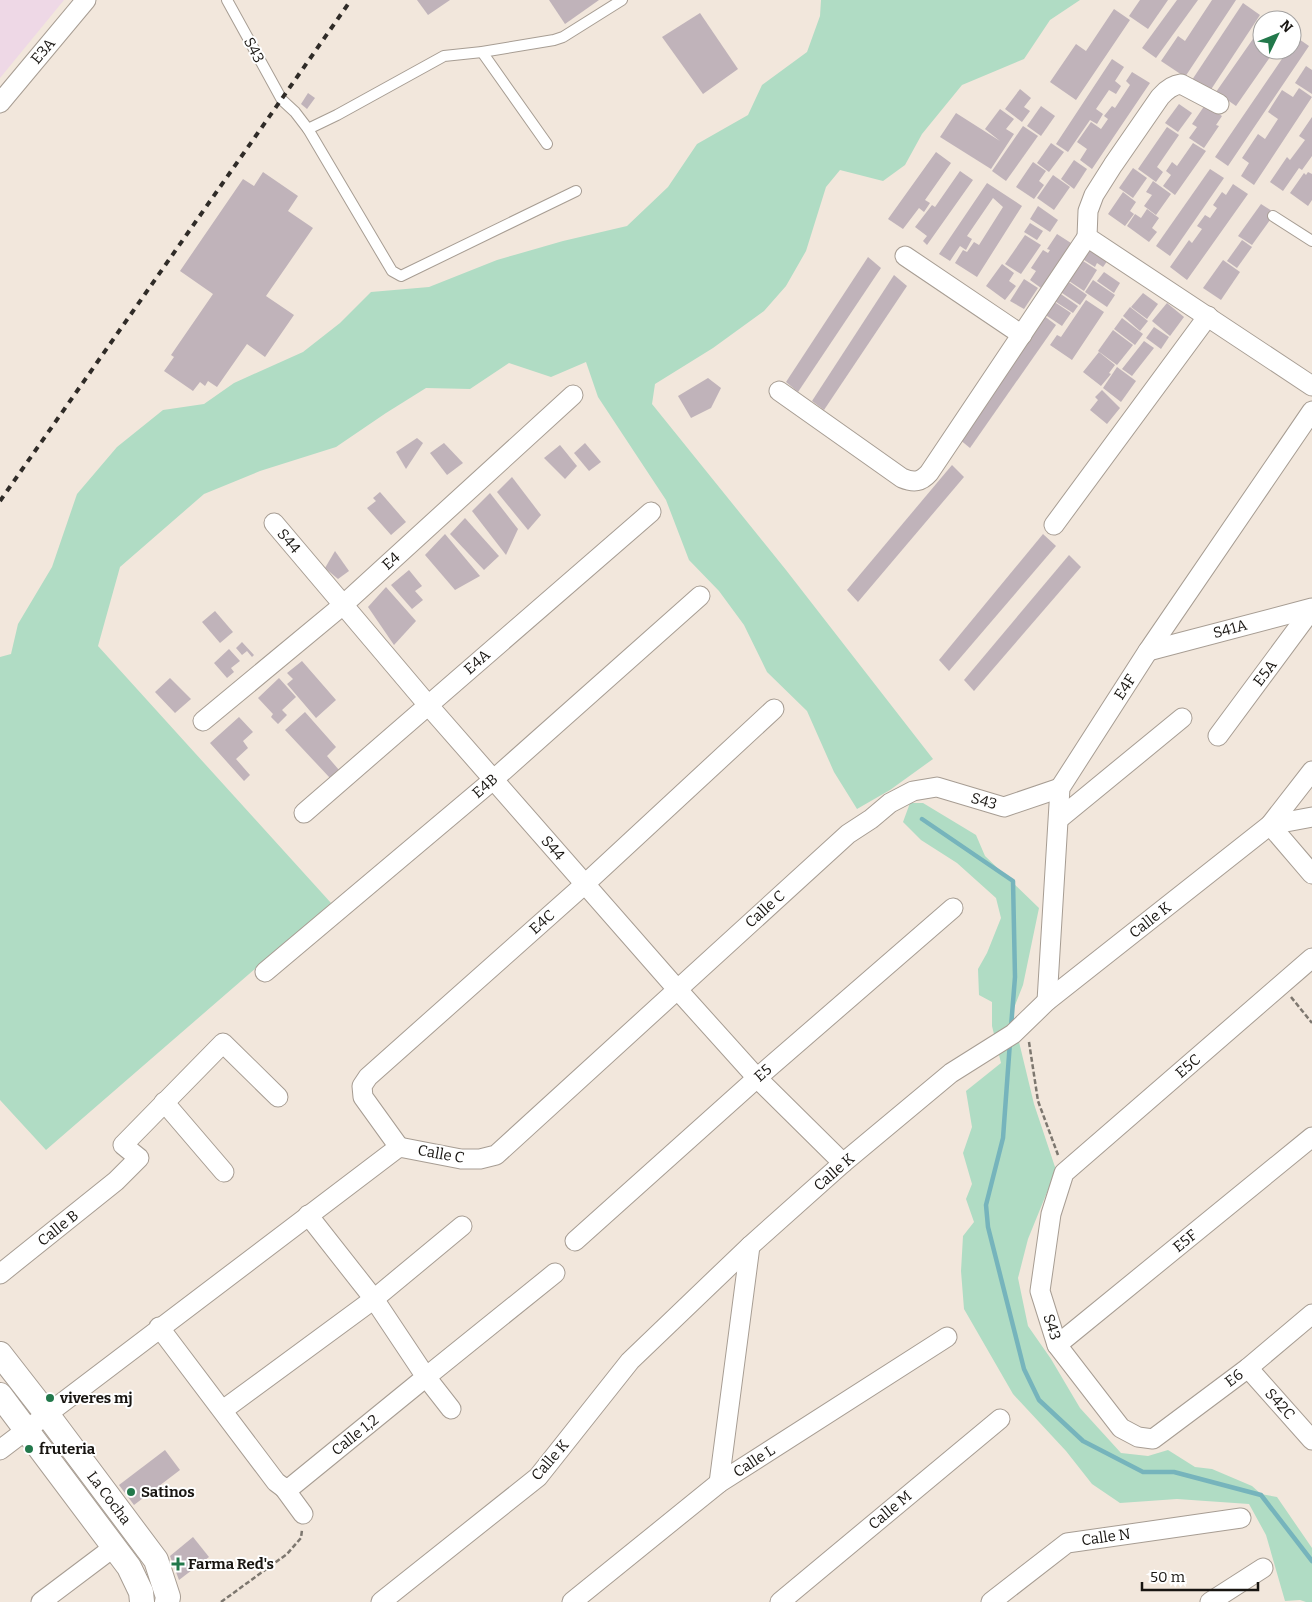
<svg xmlns="http://www.w3.org/2000/svg" width="1312" height="1602" font-family="Bitter,serif">
<rect width="100%" height="100%" fill="#f2e7dc"/>
<path fill="#eed8e6" d="M0 0H64L0 78Z"/>
<g fill="#b0dcc4">
<path d="M821 0H1080L1050 20 1024 59 962 85 922 134 905 165 883 181 840 170 826 187 806 251 786 286 764 311 713 348 655 384 652 404 786 570 933 759 890 790 857 809 834 772 807 711 767 672 744 625 719 591 689 560 666 500 598 397 586 362 551 377 509 363 470 389 426 388 386 413 336 447 260 471 204 494 120 567 98 646 331 903 46 1150 0 1100V657L11 654 18 624 52 567 77 494 117 447 163 410 204 404 234 383 303 352 340 323 371 292 429 287 497 260 563 241 627 226 668 187 697 144 748 115 762 85 807 52 820 16Z"/>
<path d="M910 803H923L976 835 985 856 1039 908 1023 985 1012 1013 1034 1104 1056 1170 1028 1239 1018 1278 1028 1326 1051 1359 1080 1408 1121 1453 1148 1456 1168 1450 1195 1467 1212 1469 1252 1486 1261 1494 1277 1497 1312 1548V1602H1306L1300 1600 1285 1601 1266 1535 1249 1504 1177 1499 1120 1503 1092 1484 1066 1451 1013 1394 964 1309 961 1271 963 1236 974 1222 966 1199 972 1184 963 1153 972 1127 966 1091 1001 1063 992 1026V1002L979 995 978 969 987 953 1001 918 996 898 957 863 921 840 903 822Z"/>
</g>
<g fill="none" stroke-linecap="round" stroke-linejoin="round">
<g stroke="#76b4bc" stroke-width="4.5">
<path d="M922 819 1013 881 1015 977 1011 1027"/>
<path d="M1010 1042 1003 1138 986 1205 988 1227 1024 1369 1039 1400 1083 1441 1143 1472H1174L1261 1495 1312 1561"/>
</g>
</g>
<g fill="#c0b3ba">
<path d="M417 0H450L428 15Z"/>
<path d="M549 0H599L565 24Z"/>
<path d="M1140 0H1168L1148 29 1129 16Z"/>
<path d="M1177 0H1198L1156 58 1142 48Z"/>
<path d="M1212 0H1236L1185 77 1161 61 1178 36 1185 41Z"/>
<path d="M1243 3 1260 15 1210 91 1192 80Z"/>
<path d="M1114 9 1130 20 1076 100 1050 82 1076 44 1086 51Z"/>
<path d="M700 13 738 69 703 94 662 37Z"/>
<path d="M1262 26V50H1275L1236 106 1216 92Z"/>
<path d="M1296 37 1309 46 1228 166 1215 157 1288 50H1292V43Z"/>
<path d="M1112 59 1124 67 1115 81 1121 86 1116 94 1109 90 1096 109 1103 114 1097 124 1090 120 1068 152 1056 144Z"/>
<path d="M1306 66 1312 70V94L1295 83Z"/>
<path d="M1132 72 1150 83 1092 169 1080 160 1087 149 1077 142 1091 122 1101 129 1108 119 1104 116 1112 106 1115 108 1130 85 1126 81Z"/>
<path d="M1299 88 1312 97 1254 185 1241 176 1249 163 1242 158 1258 134 1265 139 1278 119 1268 112 1282 90 1293 97Z"/>
<path d="M1020 89 1031 98 1024 107 1030 111 1022 122 1005 109Z"/>
<path d="M308 93 315 98 307 109 301 104Z"/>
<path d="M1179 104 1192 113 1178 132 1165 123Z"/>
<path d="M1205 105 1222 116 1216 125 1219 126 1204 148 1189 138 1197 127 1192 124Z"/>
<path d="M1041 106 1055 116 1041 136 1027 126Z"/>
<path d="M1000 109 1014 119 1006 129 1014 134 991 169 940 137 956 113 1000 141 985 129Z"/>
<path d="M1312 117V156L1302 170 1299 168 1283 191 1270 182 1287 157 1290 160 1305 140 1299 136Z"/>
<path d="M1023 126 1038 136 1006 181 992 171Z"/>
<path d="M1167 127 1179 135 1157 167 1163 172 1156 182 1138 169Z"/>
<path d="M1051 143 1064 152 1049 172 1037 163Z"/>
<path d="M1193 143 1206 151 1175 195 1163 186 1171 175 1166 171 1172 162 1177 166Z"/>
<path d="M936 152 951 163 925 200 930 203 924 212 919 208 903 229 888 219Z"/>
<path d="M1074 160 1087 169 1074 189 1061 179Z"/>
<path d="M1033 162 1046 171 1039 181 1044 185 1034 199 1016 187Z"/>
<path d="M1133 168 1147 178 1133 198 1119 188Z"/>
<path d="M1210 169 1224 178 1170 256 1156 246Z"/>
<path d="M960 171 973 180 927 245 923 241 927 236 915 227 932 205 935 207Z"/>
<path d="M263 172 298 196 288 211 313 228 266 296 294 315 265 357 247 344 217 387 208 381 205 386 200 382 193 391 164 371 174 357 171 355 213 294 180 271 243 179 254 186Z"/>
<path d="M1308 172 1312 174V200L1308 206 1290 193 1304 173 1306 175Z"/>
<path d="M1053 175 1070 187 1054 210 1037 198Z"/>
<path d="M1153 181 1171 194 1156 215 1144 206 1152 195 1146 192Z"/>
<path d="M987 183 1022 206 977 277 955 263 963 250 967 252 974 242 979 245 1003 207 993 198 967 236 972 239 966 250 960 246 950 261 939 254Z"/>
<path d="M1233 184 1248 194 1187 280 1170 267 1189 240 1192 243 1202 229 1197 226 1205 215 1210 218 1217 208 1213 205 1222 192 1226 195Z"/>
<path d="M1123 192 1136 202 1130 211 1134 214 1125 226 1108 214Z"/>
<path d="M1261 204 1275 213 1252 245 1238 236Z"/>
<path d="M1038 206 1058 220 1050 232 1030 219Z"/>
<path d="M1147 209 1159 218 1152 228 1157 232 1149 242 1127 226 1135 214 1141 218Z"/>
<path d="M1030 223 1043 231 1037 240 1024 232Z"/>
<path d="M1057 234 1071 243 1041 288 1030 280 1036 271 1031 268 1043 250 1048 253 1050 250 1047 249Z"/>
<path d="M1025 235 1041 245 1021 274 1005 264Z"/>
<path d="M1242 240 1252 247 1237 268 1227 261Z"/>
<path d="M1088 246 1108 260 1103 267 1097 263 1095 267 1081 258Z"/>
<path d="M868 257 881 268 798 392 786 382Z"/>
<path d="M1080 259 1097 270 1084 291 1066 279Z"/>
<path d="M1223 260 1240 272 1221 300 1203 288Z"/>
<path d="M1002 264 1014 273 1009 281 1016 286 1005 300 986 286Z"/>
<path d="M1104 272 1120 283 1114 293 1097 281Z"/>
<path d="M894 275 907 286 824 410 812 401Z"/>
<path d="M1024 279 1038 288 1024 309 1010 301Z"/>
<path d="M1066 280 1087 295 1080 305 1059 291Z"/>
<path d="M1093 280 1115 295 1107 307 1085 292Z"/>
<path d="M1058 292 1078 306 1073 313 1053 300Z"/>
<path d="M1143 293 1158 304 1147 319 1131 307Z"/>
<path d="M1086 300 1104 312 1072 360 1050 345 1057 335 1061 337Z"/>
<path d="M1053 301 1071 313 1062 326 1044 314Z"/>
<path d="M1167 303 1184 317 1170 336 1152 321Z"/>
<path d="M1130 307 1148 321 1140 331 1123 316Z"/>
<path d="M1043 315 1056 325 970 448 959 439Z"/>
<path d="M1122 318 1143 334 1135 345 1114 329Z"/>
<path d="M1154 327 1169 337 1161 349 1146 338Z"/>
<path d="M1113 330 1133 345 1117 365 1098 351Z"/>
<path d="M1144 341 1154 348 1132 376 1122 369Z"/>
<path d="M1099 352 1115 365 1109 373 1111 374 1101 386 1083 372Z"/>
<path d="M1117 367 1136 381 1121 402 1103 388Z"/>
<path d="M708 378 721 388 711 408 691 418 678 396Z"/>
<path d="M1102 390 1120 408 1107 424 1090 410 1098 400 1095 397Z"/>
<path d="M417 438 423 443 406 469 396 452Z"/>
<path d="M444 443 463 463 447 475 430 453Z"/>
<path d="M585 443 601 462 589 471 574 453Z"/>
<path d="M560 445 577 466 565 479 544 458Z"/>
<path d="M952 465 964 477 858 602 847 590Z"/>
<path d="M512 477 541 515 528 530 497 492Z"/>
<path d="M380 492 406 522 391 535 367 508 376 501 373 498Z"/>
<path d="M490 493 518 529 506 555 472 511Z"/>
<path d="M465 518 499 556 484 570 450 534Z"/>
<path d="M445 534 480 576 455 590 425 555Z"/>
<path d="M1043 534 1056 546 949 671 939 660Z"/>
<path d="M335 551 349 571 338 579 325 568Z"/>
<path d="M1069 555 1081 567 974 691 964 680Z"/>
<path d="M409 570 422 586 415 591 423 600 412 609 391 585Z"/>
<path d="M386 587 416 621 394 645 368 607Z"/>
<path d="M215 611 233 632 220 643 202 622Z"/>
<path d="M242 642 254 655 252 657 247 651 242 655 236 648Z"/>
<path d="M229 649 240 661 231 668 234 672 227 678 214 663Z"/>
<path d="M302 661 336 700 316 718 287 684 293 679 287 673Z"/>
<path d="M170 678 191 699 175 713 155 692Z"/>
<path d="M279 678 296 697 282 710 287 715 278 724 271 717 273 714 258 698Z"/>
<path d="M305 712 336 747 327 756 339 770 330 778 285 730Z"/>
<path d="M239 717 253 732 243 741 248 748 236 759 250 775 244 781 210 743Z"/>
<path d="M165 1450 180 1470 134 1505 119 1485Z"/>
<path d="M193 1537 209 1557 179 1580 170 1556Z"/>
</g>
<g fill="none" stroke-linecap="round" stroke-linejoin="round">
<g stroke="#a79d93" stroke-width="12">
<g id="service">
<path d="M227 0 282 100 295 112 308 129 337 115 444 56 482 52 554 40 563 37 622 0"/>
<path d="M482 52 547 144"/>
<path d="M308 129 392 271 401 276 576 191"/>
<path d="M1273 216 1312 241"/>
</g>
</g>
<g stroke="#a79d93" stroke-width="21">
<g id="minor">
<path d="M0 103 86 0"/>
<path d="M1219 104 1181 84C1172 85 1166 90 1160 97L1113 165 1094 195 1088 211 1087 237 1312 386"/>
<path d="M905 256 1022 335"/>
<path d="M779 391 902 478C914 483 921 482 929 473L1087 237"/>
<path d="M274 523 428 705 677 989 757 1078 843 1163"/>
<path d="M1054 525 1208 316"/>
<path d="M1148 651 1312 608"/>
<path d="M203 721 343 605 573 395"/>
<path d="M1218 736 1312 609"/>
<path d="M304 813 651 512"/>
<path d="M1059 819 1182 718"/>
<path d="M1270 825 1312 874"/>
<path d="M1270 825 1312 817"/>
<path d="M1312 958 1064 1173 1051 1214 1040 1291 1057 1345 1121 1428 1138 1437 1153 1439 1248 1368 1312 1314"/>
<path d="M265 972 493 780 700 596"/>
<path d="M1047 1001 1060 788 1148 651 1312 411"/>
<path d="M164 1102 224 1172"/>
<path d="M399 1147 363 1097 362 1086 368 1077 585 884 774 709"/>
<path d="M575 1241 757 1078 953 908"/>
<path d="M0 1274 116 1181 139 1158 123 1145 223 1043 278 1097"/>
<path d="M159 1327 276 1482 284 1488 291 1487 426 1377 374 1299 308 1215"/>
<path d="M1057 1345 1312 1137"/>
<path d="M1248 1368 1312 1440"/>
<path d="M451 1409 426 1377 555 1273"/>
<path d="M223 1410 374 1299 462 1226"/>
<path d="M0 1450 399 1147 461 1159H480L496 1155 848 834 871 819 890 803 913 791 937 787 1004 807 1060 788"/>
<path d="M719 1483 750 1246"/>
<path d="M284 1488 303 1514"/>
<path d="M41 1602 114 1547"/>
<path d="M381 1602 538 1477 630 1361 750 1246 843 1163 951 1073 1013 1034 1047 1001 1270 825 1312 771"/>
<path d="M572 1602 719 1483 947 1337"/>
<path d="M780 1602 1000 1419"/>
<path d="M991 1602 1067 1543 1241 1518"/>
<path d="M1210 1602 1263 1568"/>
</g>
</g>
<g stroke="#a79d93" stroke-width="26">
<g id="tertiary">
<path d="M0 1354 46 1413 156 1560 168 1597 167 1602"/>
<path d="M0 1395 129 1567 141 1592 142 1602"/>
</g>
</g>
<g stroke="#7d776f" stroke-width="2.5" stroke-dasharray="5 2.5" stroke-linecap="butt">
<path d="M1291 997 1312 1023"/>
<path d="M1029 1042 1038 1101 1058 1155"/>
<path d="M221 1602 287 1554 301 1538 302 1530"/>
</g>
<use href="#service" stroke="#fff" stroke-width="10"/>
<use href="#minor" stroke="#fff" stroke-width="19"/>
<use href="#tertiary" stroke="#fff" stroke-width="24"/>
<path stroke="#2f2b27" stroke-width="4" stroke-dasharray="6 6" stroke-linecap="butt" d="M0 501 351 0"/>
</g>
<g fill="#22784b" stroke="#fff" stroke-width="2">
<circle cx="50" cy="1398" r="5"/>
<circle cx="29" cy="1449" r="5"/>
<circle cx="131" cy="1492" r="5"/>
<path d="M175.5 1556.5h5v5h5v5h-5v5h-5v-5h-5v-5h5z"/>
</g>
<g text-anchor="middle" stroke-width="4" stroke-linejoin="round" paint-order="stroke">
<g font-size="15" fill="#181511" stroke="#fff">
<text transform="translate(254 50) rotate(62)" y="5">S43</text>
<text transform="translate(43 51) rotate(-50)" y="5">E3A</text>
<text transform="translate(289 541) rotate(50)" y="5">S44</text>
<text transform="translate(391 561) rotate(-42)" y="5">E4</text>
<text transform="translate(1230 629) rotate(-15)" y="5">S41A</text>
<text transform="translate(477 662) rotate(-41)" y="5">E4A</text>
<text transform="translate(1265 673) rotate(-53)" y="5">E5A</text>
<text transform="translate(1125 687) rotate(-57)" y="5">E4F</text>
<text transform="translate(485 786) rotate(-41)" y="5">E4B</text>
<text transform="translate(984 801) rotate(16)" y="5">S43</text>
<text transform="translate(553 848) rotate(49)" y="5">S44</text>
<text transform="translate(765 909) rotate(-42)" y="5">Calle C</text>
<text transform="translate(1150 920) rotate(-38)" y="5">Calle K</text>
<text transform="translate(542 922) rotate(-42)" y="5">E4C</text>
<text transform="translate(1188 1066) rotate(-41)" y="5">E5C</text>
<text transform="translate(763 1073) rotate(-41)" y="5">E5</text>
<text transform="translate(441 1154) rotate(10)" y="5">Calle C</text>
<text transform="translate(834 1172) rotate(-41)" y="5">Calle K</text>
<text transform="translate(58 1228) rotate(-39)" y="5">Calle B</text>
<text transform="translate(1185 1241) rotate(-39)" y="5">E5F</text>
<text transform="translate(1052 1327) rotate(72)" y="5">S43</text>
<text transform="translate(1234 1378) rotate(-37)" y="5">E6</text>
<text transform="translate(1280 1404) rotate(48)" y="5">S42C</text>
<text transform="translate(355 1435) rotate(-39)" y="5">Calle 1,2</text>
<text transform="translate(550 1460) rotate(-49)" y="5">Calle K</text>
<text transform="translate(754 1461) rotate(-33)" y="5">Calle L</text>
<text transform="translate(109 1498) rotate(53)" y="5">La Cocha</text>
<text transform="translate(890 1510) rotate(-40)" y="5">Calle M</text>
<text transform="translate(1106 1537) rotate(-8)" y="5">Calle N</text>
</g>
<g font-size="15" font-weight="bold" fill="#181511" stroke="#fff" text-anchor="start">
<text x="60" y="1403">viveres mj</text>
<text x="39" y="1454">fruteria</text>
<text x="141" y="1497">Satinos</text>
<text x="188" y="1569">Farma Red's</text>
</g>
</g>
<g transform="translate(1277 35) rotate(47)"><circle r="24" fill="#ffffff" stroke="#a3a1a0"/>
<path d="M0-4L9 19L0 12L-9 19Z" fill="#22784b"/>
<text y="-8" font-size="14" font-weight="bold" text-anchor="middle" fill="#181511">N</text>
</g>
<path d="M1142 1582v8h116v-8" fill="none" stroke="#181511" stroke-width="2.5"/>
<text x="1150" y="1582" font-size="15" fill="#181511" stroke="#ffffff" stroke-width="4" paint-order="stroke">50 m</text>
</svg>
